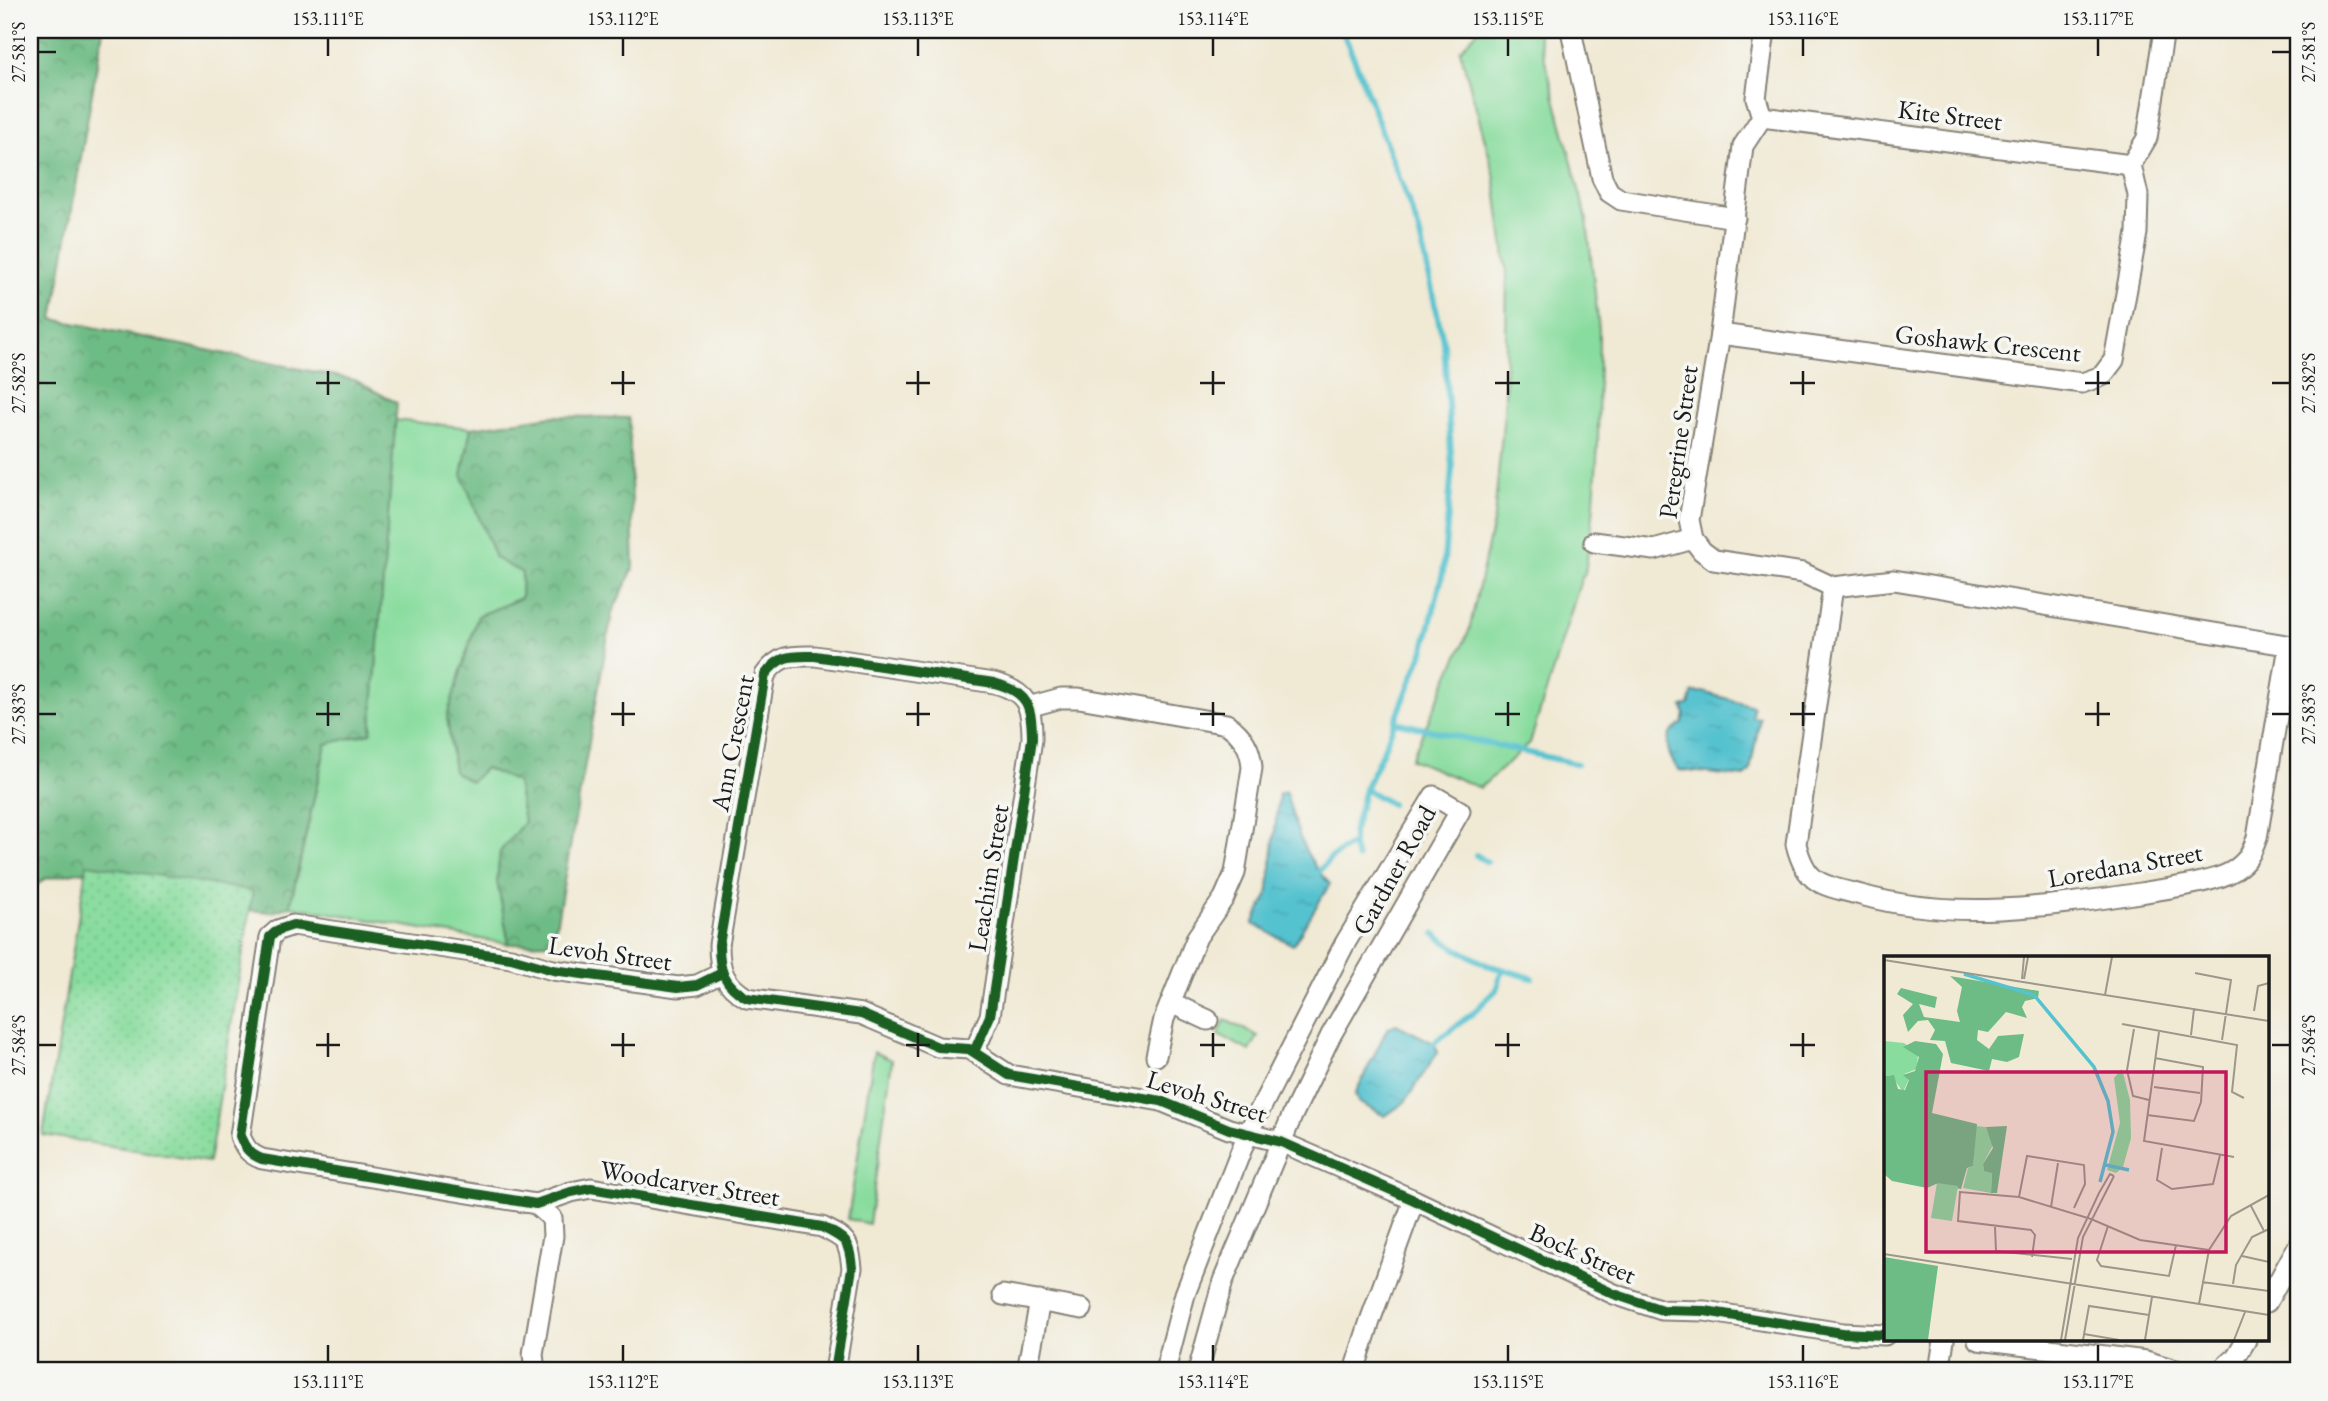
<svg xmlns="http://www.w3.org/2000/svg" width="2328" height="1401" font-family="'EB Garamond',serif">
<defs>
<pattern id="forest-crowns" width="20" height="18" patternUnits="userSpaceOnUse" patternTransform="scale(1.75)"><rect width="20" height="18" fill="#6ebc85"/><path d="M2 6a3 3 0 1 1 6 0M12 15a3 3 0 1 1 6 0" fill="none" stroke="#5a986c"/></pattern>
<pattern id="park-dots" width="8" height="8" patternUnits="userSpaceOnUse" patternTransform="scale(1.75)"><rect width="8" height="8" fill="#88dc9e"/><path d="M2 2h.1M6 6h.1" fill="none" stroke="#75bc88" stroke-width="1.8" stroke-linecap="round"/></pattern>
<pattern id="water-ripples" width="26" height="14" patternUnits="userSpaceOnUse" patternTransform="scale(1.75)"><rect width="26" height="14" fill="#55c2cf"/><path d="M2 4q2-2 4 0t4 0M15 11q2-2 4 0t4 0" fill="none" stroke="#49a6b1"/></pattern>
</defs>
<rect width="100%" height="100%" fill="#f6f6f2"/>
<filter id="ink" filterUnits="userSpaceOnUse"><feTurbulence type="fractalNoise" baseFrequency=".0143" numOctaves="2"/><feDisplacementMap in="SourceGraphic" scale="14" xChannelSelector="R" yChannelSelector="G"/><feConvolveMatrix kernelMatrix="1 2 1 2 8 2 1 2 1" color-interpolation-filters="sRGB"/></filter>
<filter id="wash" filterUnits="userSpaceOnUse"><feTurbulence type="fractalNoise" baseFrequency=".00686" numOctaves="4" result="noise"/><feDisplacementMap in="SourceGraphic" scale="28" xChannelSelector="R" yChannelSelector="G"/><feGaussianBlur stdDeviation="1.57" result="paint"/><feColorMatrix in="noise" values="0 0 0 0 0 0 0 0 0 0 0 0 0 0 0 0 0 1.4 0 .05"/><feComposite in="paint" operator="in"/></filter>
<g filter="url(#wash)">
<rect width="100%" height="100%" fill="#f0e9d4"/>
<g fill="#88dc9e" stroke="#527c5d" stroke-width="2">
<path d="M1478 30H1537L1587 220 1599 330 1598 444 1593 516 1585 573 1581 580 1530 743 1480 788 1411 759 1469 631 1494 518 1505 402 1507 273 1494 173 1460 50Z"/>
<path d="M395 420 471 428 463 475 522 573 521 598 478 616 447 716 454 772 485 768 517 782 524 822 500 852 497 881 509 944 290 906 326 744 371 732Z"/>
<path d="M1225 1020 1258 1036 1250 1051 1218 1035Z"/>
<path d="M874 1052 892 1060 869 1224 848 1219Z"/>
</g>
<g fill="url(#forest-crowns)" stroke="#456c50" stroke-width="2">
<path d="M30 30H103L53 319 355 380 397 403 371 733 326 744 290 906 273 912 96 898 84 871 44 879 30 891Z"/>
<path d="M552 416 629 418 634 567 612 613 553 943 509 944 497 881 500 852 524 822 517 782 485 768 471 782 454 772 447 716 478 616 521 598 522 573 495 558 462 475 471 428Z"/>
</g>
<path fill="url(#park-dots)" stroke="#527c5d" stroke-width="2" d="M87 864 253 891 209 1162 43 1135Z"/>
<g fill="url(#water-ripples)" stroke="#386f76" stroke-width="2">
<path d="M1693 692H1703L1753 706 1752 717 1760 718 1750 771 1744 777 1679 770C1671 761 1664 746 1670 734 1673 729 1679 727 1683 723L1685 714 1683 707 1689 705Z"/>
<path d="M1286 792C1296 828 1303 857 1330 884L1293 945 1253 924 1268 894 1279 794Z"/>
<path d="M1396 1024 1434 1043 1438 1052 1405 1102 1385 1116 1358 1102 1355 1094 1387 1029Z"/>
</g>
<g fill="none" stroke-linecap="round" stroke-linejoin="round">
<g stroke="#55c2cf" stroke-width="6">
<path d="M1342 30 1358 68 1419 231 1444 345 1452 468 1443 572 1424 649 1386 744 1365 789 1353 833V848L1357 858"/>
<path d="M1395 722 1577 764"/>
<path d="M1365 789 1391 804"/>
<path d="M1476 855 1487 862"/>
<path d="M1318 872 1331 858 1353 843"/>
<path d="M1435 934 1455 948 1487 965 1532 978"/>
<path d="M1434 1043 1474 1012 1496 990 1503 969"/>
</g>
</g>
</g>
<g filter="url(#ink)">
<g fill="none" stroke-linecap="round" stroke-linejoin="round">
<g stroke="#868278" stroke-width="23">
<g id="minor">
<path d="M1571 30 1602 178 1609 192 1621 200 1735 218"/>
<path d="M1765 30 1756 98 1762 117 1743 146 1720 334 1689 520 1693 539 1702 551 1714 560 1803 573 1833 587 1894 580 2298 647"/>
<path d="M1762 117 2131 165"/>
<path d="M1720 334 2082 383 2102 376 2114 360 2137 233 2138 195 2131 165 2147 138 2164 30"/>
<path d="M1594 542 1654 550 1693 539"/>
<path d="M1833 587 1796 844C1799 856 1804 872 1816 880 1827 888 1847 891 1861 895 1953 921 2047 907 2140 893 2163 889 2214 883 2233 871 2248 861 2251 854 2257 838L2289 646"/>
<path d="M1028 707 1061 698H1079L1227 724C1243 736 1251 748 1252 768L1235 873 1224 898 1197 937 1164 1019 1156 1056"/>
<path d="M722 973 697 985 678 987 553 970 511 958 293 925 278 930 270 937 240 1136C245 1148 249 1154 262 1159L536 1204 571 1192 591 1188 822 1227C846 1239 849 1240 852 1268L835 1371"/>
<path d="M1171 1003 1208 1020"/>
<path d="M974 1052 990 1016 1032 739C1032 706 1028 692 994 683L815 656C791 656 780 654 765 675L719 945C719 970 724 985 747 998L861 1014 938 1047 969 1049 1009 1075 1161 1101 1229 1129 1281 1142 1414 1200 1614 1294 1662 1310 1705 1311 1842 1333 1885 1335"/>
<path d="M1003 1295 1082 1309"/>
<path d="M2267 1302 2298 1246"/>
<path d="M1978 1340 2146 1361 2179 1371"/>
<path d="M535 1371 533 1354 553 1236 552 1218 536 1204"/>
<path d="M1027 1371 1040 1301"/>
<path d="M1165 1371 1185 1294 1248 1133 1344 945 1434 796 1460 811 1331 1035 1292 1116 1223 1281 1198 1371"/>
<path d="M1354 1371 1370 1321 1414 1200"/>
<path d="M1939 1371 1944 1340"/>
<path d="M2220 1371 2236 1357 2246 1340"/>
</g>
</g>
<use href="#minor" stroke="#fff" stroke-width="19"/>
<g stroke="#f6f6f2" stroke-width="15">
<g id="cycleway">
<path d="M722 973 697 985 678 987 553 970 511 958 293 925 278 930 270 937 240 1136C245 1148 249 1154 262 1159L536 1204 571 1192 591 1188 822 1227C846 1239 849 1240 852 1268L835 1371"/>
<path d="M974 1052 990 1016 1032 739C1032 706 1028 692 994 683L815 656C791 656 780 654 765 675L719 945C719 970 724 985 747 998L861 1014 938 1047 969 1049 1009 1075 1161 1101 1229 1129 1281 1142 1414 1200 1614 1294 1662 1310 1705 1311 1842 1333 1885 1335"/>
</g>
</g>
<use href="#cycleway" stroke="#1b5e20" stroke-width="10"/>
</g>
</g>
<path fill="none" stroke="#1c1c1c" stroke-width="2.5" d="M328 38V56M623 38V56M918 38V56M1213 38V56M1508 38V56M1803 38V56M2098 38V56M38 52H56M2272 52H2290M328 371V395M623 371V395M918 371V395M1213 371V395M1508 371V395M1803 371V395M2098 371V395M38 383H56M316 383H340M611 383H635M906 383H930M1200 383H1225M1495 383H1520M1790 383H1815M2085 383H2110M2272 383H2290M328 702V726M623 702V726M918 702V726M1213 702V726M1508 702V726M1803 702V726M2098 702V726M38 714H56M316 714H340M611 714H635M906 714H930M1200 714H1225M1495 714H1520M1790 714H1815M2085 714H2110M2272 714H2290M328 1033V1057M623 1033V1057M918 1033V1057M1213 1033V1057M1508 1033V1057M1803 1033V1057M38 1045H56M316 1045H340M611 1045H635M906 1045H930M1200 1045H1225M1495 1045H1520M1790 1045H1815M2272 1045H2290M328 1345V1362M623 1345V1362M918 1345V1362M1213 1345V1362M1508 1345V1362M1803 1345V1362M2098 1345V1362"/>
<g text-anchor="middle" stroke-width="7" stroke-linejoin="round" paint-order="stroke">
<g font-size="26" fill="#1c1c1c" stroke="#f6f6f2">
<text transform="translate(1950 115) rotate(7)" y="9">Kite Street</text>
<text transform="translate(1988 343) rotate(6)" y="9">Goshawk Crescent</text>
<text transform="translate(1678 442) rotate(-82)" y="9">Peregrine Street</text>
<text transform="translate(732 743) rotate(-79)" y="9">Ann Crescent</text>
<text transform="translate(2125 865) rotate(-10)" y="9">Loredana Street</text>
<text transform="translate(1394 870) rotate(-61)" y="9">Gardner Road</text>
<text transform="translate(988 878) rotate(-81)" y="9">Leachim Street</text>
<text transform="translate(610 953) rotate(8)" y="9">Levoh Street</text>
<text transform="translate(1207 1096) rotate(17)" y="9">Levoh Street</text>
<text transform="translate(690 1183) rotate(9)" y="9">Woodcarver Street</text>
<text transform="translate(1583 1253) rotate(24)" y="9">Bock Street</text>
</g>
</g>
<g transform="translate(1884 956)">
<rect width="385" height="385" fill="#f0e9d4"/>
<path d="M0 85 20 87 34 97 33 113 20 118 25 123 19 136 7 119 0 120ZM238 113 246 144 247 182 239 211 232 217 223 214 236 167 230 122ZM92 170 102 171 109 189 99 208 100 215 108 216 107 237 79 232 84 212 89 210Z" fill="#88dc9e"/>
<path d="M66 20 155 35 154 42 141 45 138 51 143 62 122 56 104 76 94 74 93 84 105 93 114 80 140 78 135 101 123 106 108 103 105 115 67 107 61 85 46 84 51 74 44 64 34 65 24 76 19 59 29 48 13 38 17 32 53 41 51 52 35 48 40 61 76 66 73 55 78 31ZM31 85 52 88 59 98 48 157 93 168 89 210 83 212 77 233 52 228 43 232 8 225 0 218V120L10 119 14 133 21 134 25 124 19 119 31 115 35 101 19 91ZM123 170 113 237H107L108 217 100 215 99 208 109 192 102 171ZM0 301 54 310 44 384H0Z" fill="#6ebc85"/>
<path d="M53 227 74 230 68 265 47 262Z" fill="#88dc9e"/>
<path fill="none" stroke="#55c2cf" stroke-width="3.5" d="M80 18 150 39 210 111 224 145 229 176 216 226M222 209 245 214"/>
<path fill="none" stroke="#9b978a" stroke-width="2" d="M0 4 385 65M311 17 347 24 338 84M138 23 140 1M140 23 144 1M221 39 228 1M370 55 374 30 385 27M238 68 353 89 348 136 360 142M250 73 243 114 249 140 265 144M275 76 260 185 350 201M307 79 310 53M270 131 316 137M263 159 310 165 317 146 319 111 271 102M278 192 273 224 288 233 329 228 336 199M135 241 143 200 200 209 201 228 190 252M367 250 380 275M167 251 174 207M224 270 213 304 217 310 285 320 292 289M111 271 112 295 188 303M0 298 385 359M358 300 385 306M148 301 151 279 147 274 74 265 76 236 135 241 207 263 256 284 325 294M318 326 385 335M349 328 352 309 368 281 385 273M315 348 325 294 347 260 385 239M200 378 235 384M177 384 194 282 215 237 226 218 230 220M181 384 199 281 230 220M199 384 205 350 265 359M261 384 268 341M350 384 361 356"/>
<path fill="#c2185b" fill-opacity="0.15" stroke="#c2185b" stroke-width="3.5" d="M42 116H342V296H42Z"/>
<rect width="385" height="385" fill="none" stroke="#1c1c1c" stroke-width="3.5"/>
</g>
<rect width="2328" height="1401" fill="none" stroke="#f6f6f2" stroke-width="77"/>
<rect x="38" y="38" width="2252" height="1324" fill="none" stroke="#1c1c1c" stroke-width="2.5"/>
<g font-size="18" text-anchor="middle" fill="#1c1c1c">
<text x="328" y="25">153.111°E</text>
<text x="623" y="25">153.112°E</text>
<text x="918" y="25">153.113°E</text>
<text x="1213" y="25">153.114°E</text>
<text x="1508" y="25">153.115°E</text>
<text x="1803" y="25">153.116°E</text>
<text x="2098" y="25">153.117°E</text>
<text transform="translate(19 52) rotate(-90)" y="6">27.581°S</text>
<text transform="translate(2309 52) rotate(-90)" y="6">27.581°S</text>
<text transform="translate(19 383) rotate(-90)" y="6">27.582°S</text>
<text transform="translate(2309 383) rotate(-90)" y="6">27.582°S</text>
<text transform="translate(19 714) rotate(-90)" y="6">27.583°S</text>
<text transform="translate(2309 714) rotate(-90)" y="6">27.583°S</text>
<text transform="translate(19 1045) rotate(-90)" y="6">27.584°S</text>
<text transform="translate(2309 1045) rotate(-90)" y="6">27.584°S</text>
<text x="328" y="1388">153.111°E</text>
<text x="623" y="1388">153.112°E</text>
<text x="918" y="1388">153.113°E</text>
<text x="1213" y="1388">153.114°E</text>
<text x="1508" y="1388">153.115°E</text>
<text x="1803" y="1388">153.116°E</text>
<text x="2098" y="1388">153.117°E</text>
</g>
</svg>
